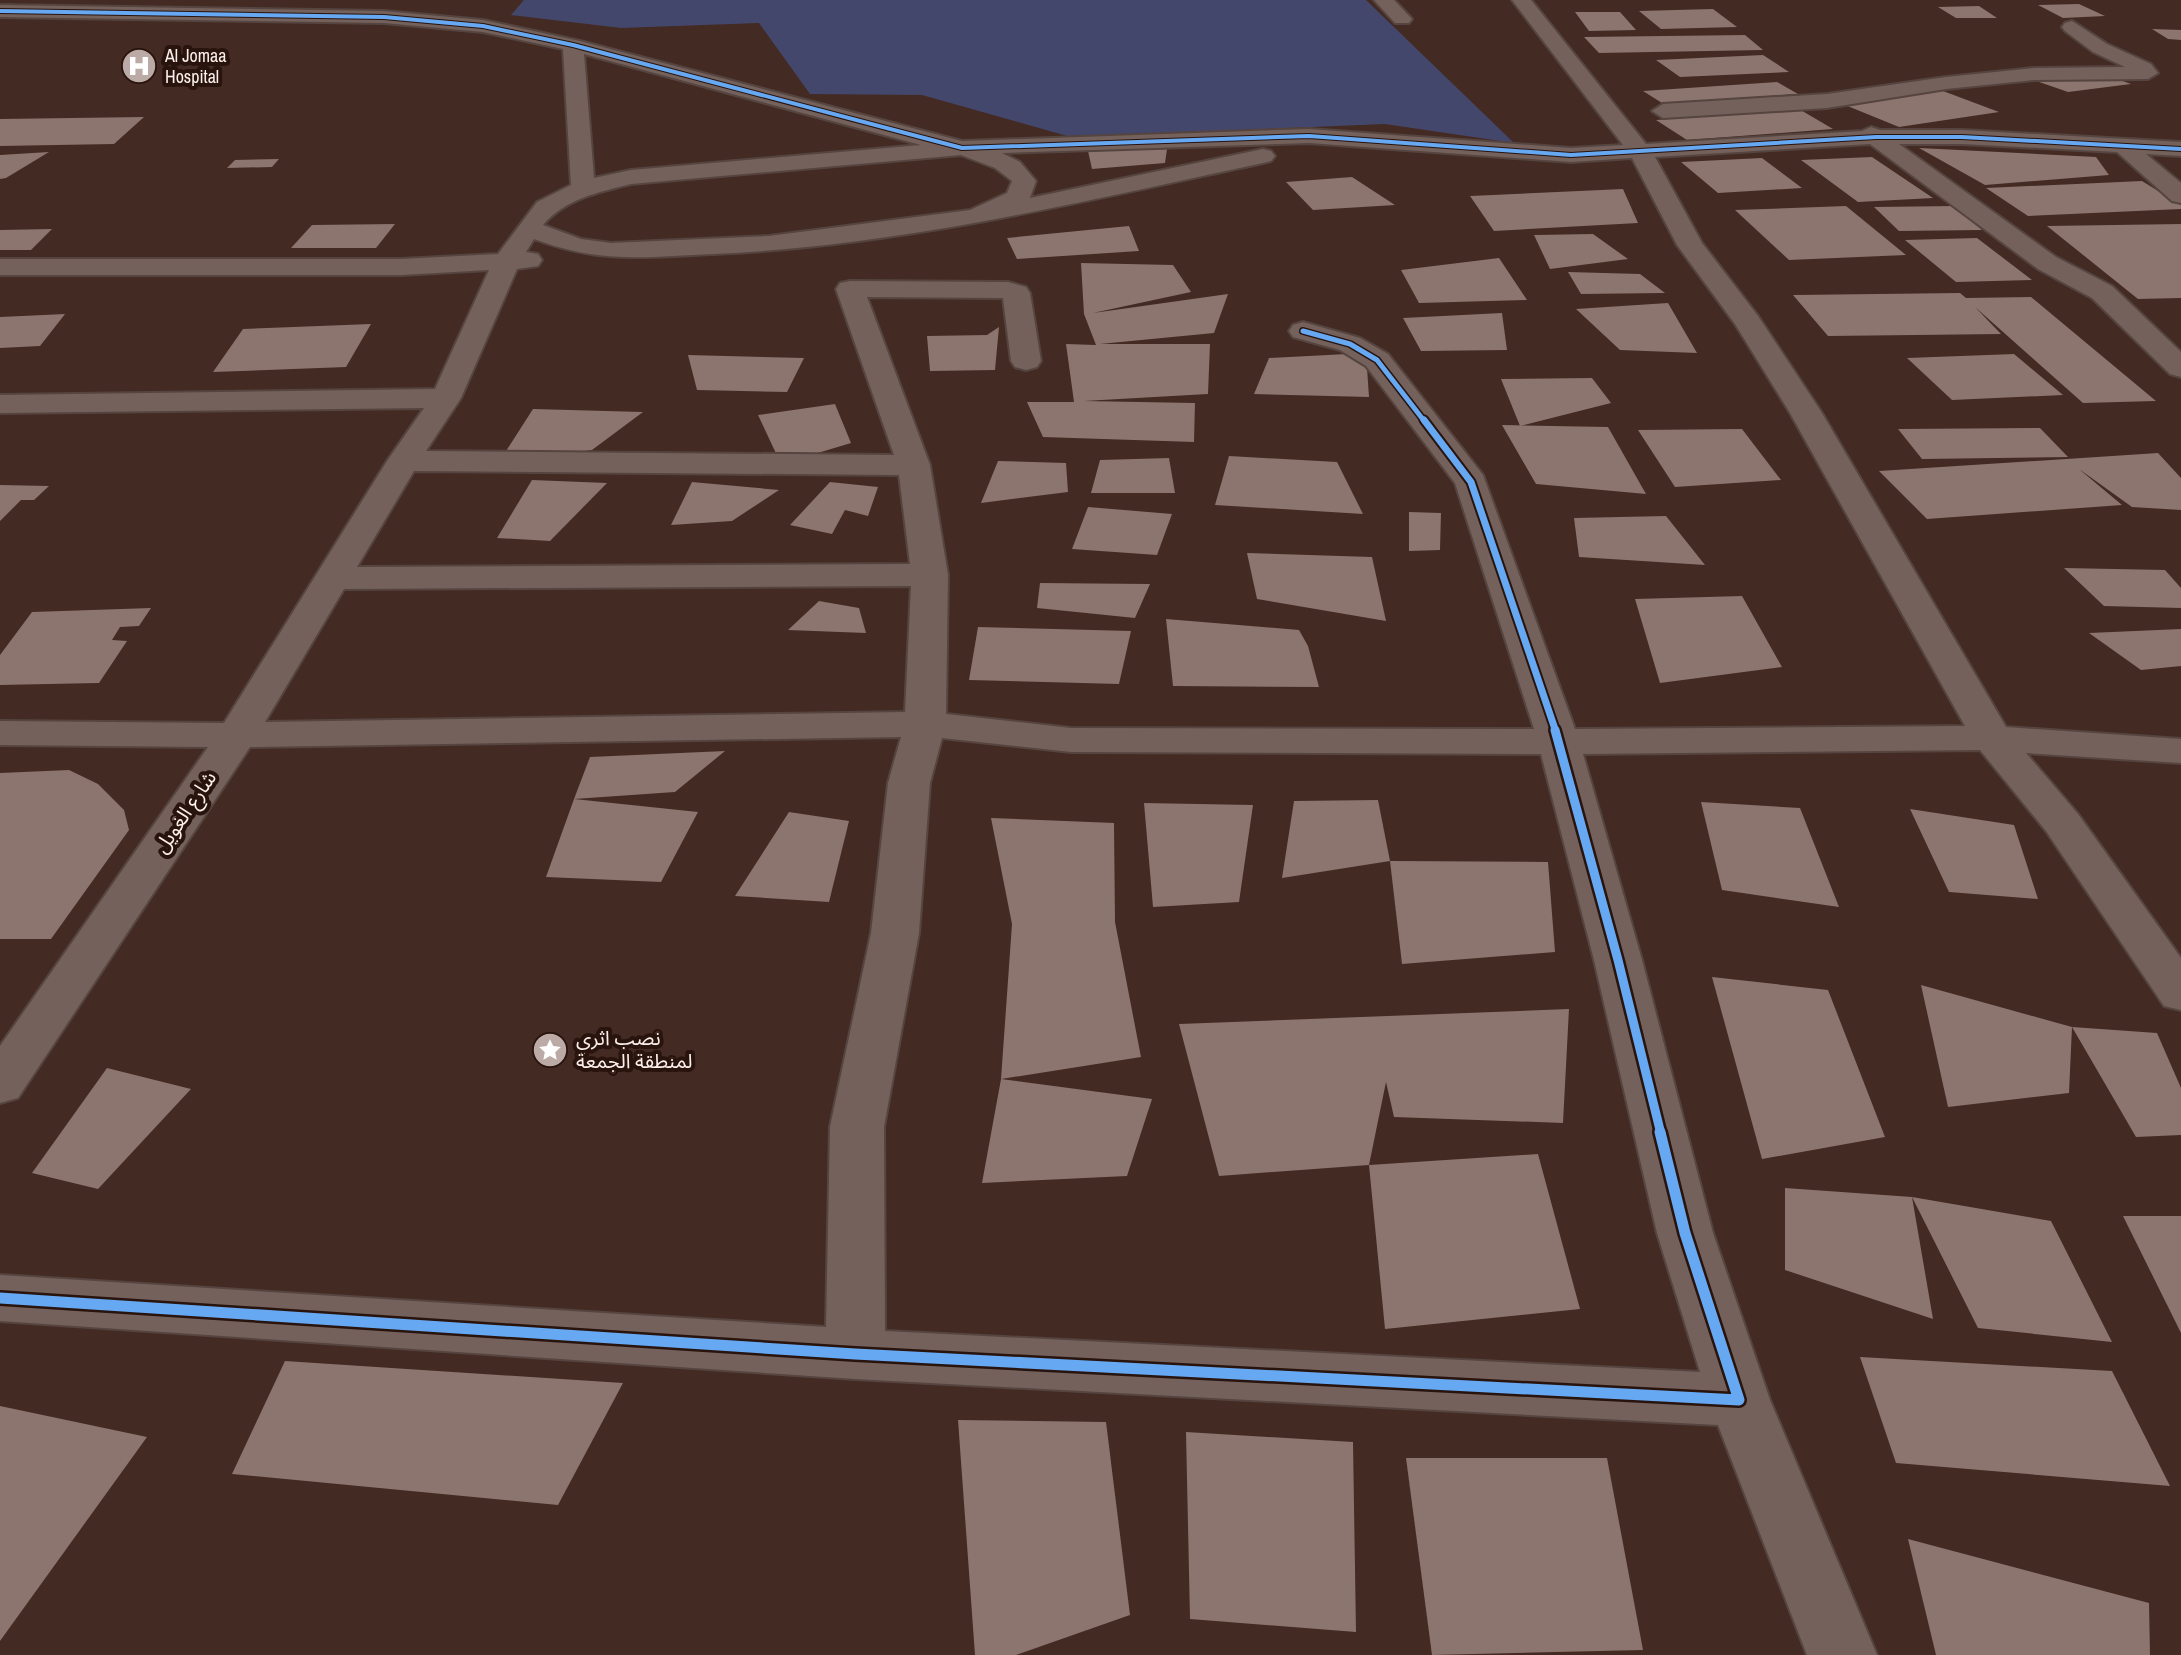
<svg xmlns="http://www.w3.org/2000/svg" width="2181" height="1655" font-family="'Archivo Narrow','Noto Sans Arabic',sans-serif">
<rect width="100%" height="100%" fill="#432a22"/>
<path fill="#44476c" d="M524 0H1366L1514 143 1385 124 1071 137 922 95 810 94 759 23 621 28 511 15Z"/>
<g fill="#8b756e">
<path d="M2079 4 2105 16 2063 18 2038 5Z"/>
<path d="M1979 6 1997 18H1956L1938 7Z"/>
<path d="M1713 9 1737 27 1661 29 1639 11Z"/>
<path d="M1575 12H1620L1636 30 1589 31Z"/>
<path d="M2152 29 2181 30V40L2168 39Z"/>
<path d="M1745 35 1763 50 1599 53 1584 37Z"/>
<path d="M1763 55 1789 72 1680 77 1656 60Z"/>
<path d="M2084 67 2131 84 2068 92 2010 72Z"/>
<path d="M1777 82 1798 94 1662 103 1643 91Z"/>
<path d="M1943 91 1999 112 1899 127 1845 105Z"/>
<path d="M1799 109 1833 129 1687 140 1656 120Z"/>
<path d="M144 117 114 144 0 146V119Z"/>
<path d="M1919 148 2096 157 2109 175 1985 185Z"/>
<path d="M1167 149 1165 163 1092 169 1088 151Z"/>
<path d="M49 152 6 178 0 179V155Z"/>
<path d="M1872 157 1933 198 1858 202 1801 160Z"/>
<path d="M1762 158 1802 188 1718 193 1681 162Z"/>
<path d="M279 159 272 167 227 168 235 160Z"/>
<path d="M1352 177 1395 205 1313 210 1286 182Z"/>
<path d="M2142 181 2181 205V209L2028 216 1986 188Z"/>
<path d="M1623 189 1638 223 1494 231 1470 196Z"/>
<path d="M1846 206 1906 255 1789 260 1735 210Z"/>
<path d="M1955 206 1982 230 1899 231 1874 207Z"/>
<path d="M395 224 376 248H291L312 225Z"/>
<path d="M2181 224V298L2138 299 2047 226Z"/>
<path d="M1129 226 1139 251 1017 259 1007 238Z"/>
<path d="M52 229 31 250H0V230Z"/>
<path d="M1593 234 1628 259 1550 269 1534 235Z"/>
<path d="M1977 238 2032 280 1956 282 1905 240Z"/>
<path d="M1499 258 1527 300 1419 303 1401 270Z"/>
<path d="M1081 263 1173 265 1191 292 1093 313 1228 294 1214 333 1100 344H1210L1208 394 1084 401 1195 403 1194 442 1043 437 1027 402H1074L1066 344 1096 345 1084 314Z"/>
<path d="M1568 272 1640 274 1665 293 1581 294Z"/>
<path d="M1960 293 1966 298 2031 297 2156 401 2083 403 1975 307 2001 334 1828 336 1793 295Z"/>
<path d="M1668 303 1697 353 1620 350 1576 309Z"/>
<path d="M1502 313 1507 350 1421 351 1403 318Z"/>
<path d="M65 314 40 346 0 348V317Z"/>
<path d="M371 324 346 367 213 372 243 329Z"/>
<path d="M999 327 995 370 930 371 927 336 987 335Z"/>
<path d="M1366 353 1369 397 1254 394 1269 358Z"/>
<path d="M2014 354 2063 395 1952 400 1907 358Z"/>
<path d="M688 355 804 358 787 392 697 390Z"/>
<path d="M1592 378 1611 403 1520 426 1501 379Z"/>
<path d="M835 404 851 443 781 464 758 415Z"/>
<path d="M533 409 643 412 592 450 499 462Z"/>
<path d="M1502 425 1608 427 1646 494 1536 484Z"/>
<path d="M2040 428 2068 457 1922 459 1898 429Z"/>
<path d="M1742 429 1781 480 1675 487 1638 430Z"/>
<path d="M2158 453 2181 478V510L2132 507 2079 469 2122 505 1927 519 1879 471Z"/>
<path d="M1229 456 1337 462 1363 514 1215 505Z"/>
<path d="M1169 458 1175 493H1091L1100 460Z"/>
<path d="M998 461 1066 463 1068 492 981 503Z"/>
<path d="M532 480 607 483 550 541 497 538Z"/>
<path d="M692 482 779 490 732 521 671 525Z"/>
<path d="M830 482 878 487 868 516 845 510 832 534 790 525Z"/>
<path d="M0 485 49 486 34 500H21L0 521Z"/>
<path d="M1088 507 1172 514 1157 555 1072 549Z"/>
<path d="M1409 512 1441 513 1440 550 1409 551Z"/>
<path d="M1666 516 1705 565 1579 557 1574 518Z"/>
<path d="M1247 553 1372 557 1386 621 1257 599Z"/>
<path d="M2064 568 2165 570 2181 588V608L2104 606Z"/>
<path d="M1040 583 1150 584 1135 618 1037 608Z"/>
<path d="M1742 596 1782 667 1660 683 1635 599Z"/>
<path d="M819 601 859 608 866 633 788 630Z"/>
<path d="M151 608 139 626 120 627 112 640 127 641 99 683 0 685V655L32 612Z"/>
<path d="M1166 619 1299 630 1308 646 1319 687 1173 686Z"/>
<path d="M978 627 1131 631 1119 684 969 680Z"/>
<path d="M2181 629V666L2141 670 2089 633Z"/>
<path d="M725 751 675 792 574 799 698 812 661 882 546 877 574 799 590 757Z"/>
<path d="M69 770 98 784 124 810 129 830 51 939H0V773Z"/>
<path d="M1378 800 1390 861 1282 878 1294 801Z"/>
<path d="M1701 802 1800 808 1839 907 1722 890Z"/>
<path d="M1144 803 1253 805 1239 902 1153 907Z"/>
<path d="M1910 809 2014 825 2038 899 1949 892Z"/>
<path d="M789 812 849 821 829 902 735 896Z"/>
<path d="M991 818 1114 823 1115 922 1141 1057 1001 1079 1152 1099 1127 1176 982 1183 1001 1079 1012 924Z"/>
<path d="M1390 861 1548 862 1555 952 1402 964Z"/>
<path d="M1712 977 1828 990 1885 1137 1762 1159Z"/>
<path d="M1921 985 2072 1027 2157 1033 2181 1088V1135L2136 1137 2072 1027 2069 1093 1948 1107Z"/>
<path d="M1569 1009 1563 1123 1394 1117 1386 1082 1369 1165 1538 1154 1580 1309 1385 1329 1369 1165 1219 1176 1179 1024Z"/>
<path d="M107 1068 191 1089 98 1189 32 1173Z"/>
<path d="M1785 1188 1912 1197 2051 1221 2112 1342 1978 1328 1912 1197 1933 1319 1785 1270Z"/>
<path d="M2123 1216H2181V1333Z"/>
<path d="M1860 1357 2112 1371 2170 1486 1896 1463Z"/>
<path d="M285 1361 623 1383 558 1505 232 1474Z"/>
<path d="M0 1406 147 1437 0 1641Z"/>
<path d="M958 1420 1106 1422 1130 1615 1016 1655H975Z"/>
<path d="M1186 1432 1353 1442 1356 1632 1190 1619Z"/>
<path d="M1406 1458H1607L1643 1650 1432 1655Z"/>
<path d="M1908 1539 2149 1603 2150 1655H1936Z"/>
</g>
<g fill="none" stroke-linecap="round" stroke-linejoin="round">
<g stroke="#55443f" stroke-width="4">
<g id="minor">
<path d="M1374 0H1394L1412 19 1409 23H1395Z"/>
<path d="M1512 0H1531L1646 144 1862 131 1871 127 1880 130H1962L2181 142V156L2146 154 2181 183V203L2172 201 2117 152 1962 144H1899L2056 257 2112 286 2181 352V377L2170 374 2092 298 2038 269 1870 144 1655 157 1702 243 1758 316 1822 413 2006 727 2181 739V763L2026 753 2078 814 2181 958V1010L2164 1006 2046 831 1980 750 1583 754 1642 960 1713 1233 1770 1400 1877 1655H1807L1718 1425 855 1379 0 1321V1275L826 1327 830 1127 871 933 888 783 901 737 250 747 18 1098 0 1103V1046L208 747 0 745V721L224 723 387 461 424 408 0 413V395L435 389 489 270 401 275H0V259H401L498 254 537 202 571 185 563 49 483 32 384 23 0 17V5L384 11 483 20 580 41 962 141 1309 129 1571 148 1623 145ZM584 54 921 145 631 170 594 178ZM1309 143 1571 162 1632 158 1677 245 1735 324 1790 413 1965 726 1575 729 1483 475 1388 354 1360 338 1303 322 1293 325 1289 331 1293 337 1340 350 1366 366 1455 483 1534 729 1071 728 946 714 948 575 930 465 867 297 1003 298 1011 361 1015 367 1026 370 1037 367 1041 361 1030 293 1026 287 1008 282 850 281 840 283 836 289 894 455 426 451 461 398 517 269 538 266 542 260 538 254 526 252 534 239C601 264 644 257 713 254 899 246 1081 202 1263 163L1271 161 1275 156 1271 151 1263 149 1030 198 1036 181 1020 162 1002 153ZM961 155 995 168 1012 181 1007 193 970 210 769 236 611 243 581 239 543 225C565 199 599 192 631 184ZM414 471 899 475 910 564 357 567ZM911 586 905 712 265 722 344 589ZM942 738 1071 752 1541 754 1594 960 1657 1233 1700 1372 885 1331 884 1127 919 933 930 783Z"/>
<path d="M2072 21 2107 44 2151 64 2158 73 2148 79 2034 80 1946 89 1827 108 1663 118 1652 111 1663 104 1827 94 1946 77 2034 68 2125 67 2093 52 2065 31 2062 27 2065 23Z"/>
</g>
</g>
<use href="#minor" fill="#74615c" fill-rule="evenodd"/>
<g stroke="#28130d" stroke-width="6">
<path id="cycleway-far4" d="M0 11 384 17 483 26 573 45 962 148 1309 136 1571 155 1876 137H1962L2181 149"/>
</g>
<g stroke="#28130d" stroke-width="8">
<path id="cycleway-far3" d="M1303 331 1350 344 1377 360 1425 422"/>
</g>
<g stroke="#28130d" stroke-width="11">
<path id="cycleway-far2" d="M1424 420 1471 482 1556 732"/>
</g>
<g stroke="#28130d" stroke-width="14">
<path id="cycleway-far1" d="M1555 730 1618 960 1661 1134"/>
</g>
<g stroke="#28130d" stroke-width="16">
<path id="cycleway" d="M0 1298 855 1354 1739 1400 1685 1233 1660 1132"/>
</g>
<use href="#cycleway-far4" stroke="#66a8f1" stroke-width="4"/>
<use href="#cycleway-far3" stroke="#66a8f1" stroke-width="5"/>
<use href="#cycleway-far2" stroke="#66a8f1" stroke-width="7"/>
<use href="#cycleway-far1" stroke="#66a8f1" stroke-width="9"/>
<use href="#cycleway" stroke="#66a8f1" stroke-width="11"/>
</g>
<defs>
<g id="hospital-disc" transform="scale(1.8)"><circle r="9.5" fill="#bbaaa5" stroke="#28130d"/><path d="M-5-5h3v3.5h4V-5h3V5h-3V1.5h-4V5h-3Z" fill="#fff"/></g>
<g id="sight-disc" transform="scale(1.8)"><circle r="9.5" fill="#bbaaa5" stroke="#28130d"/><path d="M0-6L1.8-2.2L6-1.7L2.9 1.2L3.7 5.4L0 3.3L-3.7 5.4L-2.9 1.2L-6-1.7L-1.8-2.2Z" fill="#fff"/></g>
</defs>
<g fill-rule="evenodd">
<use href="#hospital-disc" x="139" y="66"/>
<use href="#sight-disc" x="550" y="1050"/>
</g>
<g text-anchor="middle" stroke-width="8" stroke-linejoin="round" paint-order="stroke">
<g font-size="18" fill="#fbefeb" stroke="#28130d" text-anchor="start">
<text x="165" y="62">Al Jomaa<tspan x="165" dy="21">Hospital</tspan></text>
</g>
<g font-size="20" fill="#fbefeb" stroke="#28130d">
<text transform="translate(185 812) rotate(-56)" y="7">شارع الغويل</text>
</g>
<g font-size="20" fill="#fbefeb" stroke="#28130d" text-anchor="start">
<text x="576" y="1045">نصب اثري<tspan x="576" dy="23">لمنطقة الجمعة</tspan></text>
</g>
</g>
</svg>
